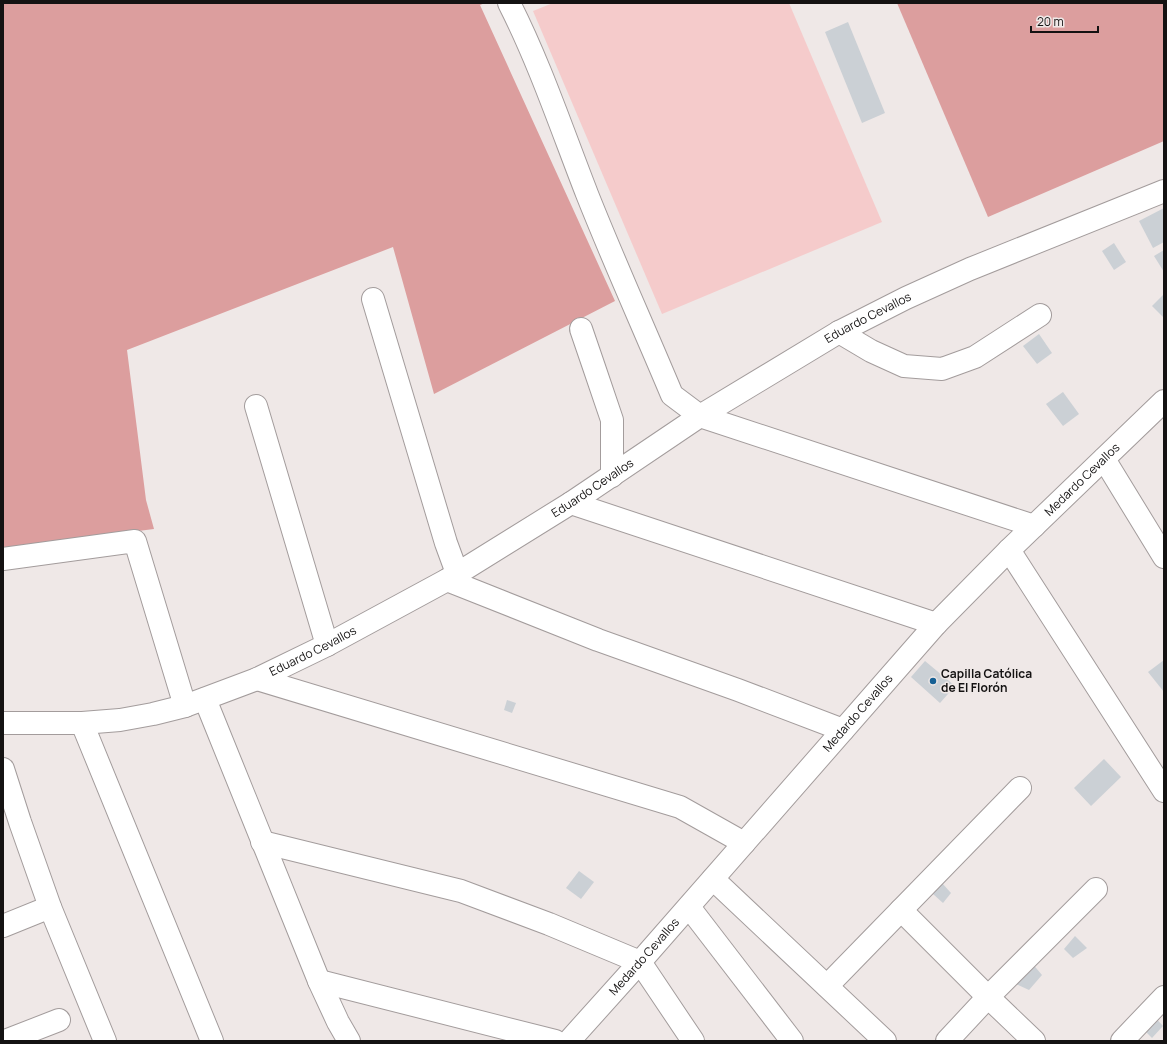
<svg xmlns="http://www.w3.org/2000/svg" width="1167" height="1044" font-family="Manrope,sans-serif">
<rect width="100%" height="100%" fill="#efe8e7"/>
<path fill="#f5cbcb" d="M553 3H789L882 222 662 314 533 11Z"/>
<g fill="#dc9e9e">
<path d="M3 3H485L480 5 615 301 434 394 393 247 127 350 146 500 154 529 3 548Z"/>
<path d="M897 3H1164V141L988 217Z"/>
</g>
<g fill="#cbd0d5">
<path d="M848 22 885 113 862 123 825 32Z"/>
<path d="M1164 208V242L1153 248 1139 221Z"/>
<path d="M1114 243 1126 262 1114 270 1102 251Z"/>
<path d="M1164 250V272L1154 256Z"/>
<path d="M1164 294V318L1152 306Z"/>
<path d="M1039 334 1052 353 1037 364 1023 346Z"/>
<path d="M1063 392 1079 414 1063 426 1046 404Z"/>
<path d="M1164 660V692L1148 672Z"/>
<path d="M925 661 955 686 940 703 911 677Z"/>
<path d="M507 700 516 703 512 713 504 710Z"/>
<path d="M1104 759 1121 777 1091 806 1074 788Z"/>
<path d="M579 871 594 882 581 899 566 888Z"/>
<path d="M942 883 951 893 943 903 933 894Z"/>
<path d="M1075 936 1087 948 1073 958 1064 949Z"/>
<path d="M1031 962 1042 975 1029 990 1016 984Z"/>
<path d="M1152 1014 1163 1026 1152 1038 1140 1026Z"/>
</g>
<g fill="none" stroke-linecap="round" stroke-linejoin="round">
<g stroke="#a39c9c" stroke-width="24">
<g id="minor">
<path d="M509 3C540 64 562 130 587 194 614 262 644 328 672 395L700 416 1034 526"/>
<path d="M373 299 446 543 457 573"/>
<path d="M581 329 594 367 612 420V476"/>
<path d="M839 332 871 351 904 366 942 369 975 357 1040 315"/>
<path d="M256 406 327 645"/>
<path d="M1104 459 1164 557"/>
<path d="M571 503 936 624"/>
<path d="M1009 550 1164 791"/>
<path d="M3 559 135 541 185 706"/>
<path d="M447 580 598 640 738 690 843 730"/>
<path d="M257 679 680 807 744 843"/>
<path d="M205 699 319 981 338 1022 349 1041"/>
<path id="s1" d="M3 723H82L120 720 153 714 185 706 257 679 327 645 447 580 571 503 700 416 839 332 906 298 970 269 1164 191"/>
<path d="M82 723 212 1041"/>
<path d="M3 769 20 822 50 907 105 1041"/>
<path d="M262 842 461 891 549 924 640 962 693 1041"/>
<path d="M713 879 885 1041"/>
<path d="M689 907 792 1041"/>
<path d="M901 910 988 997 1034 1041"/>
<path d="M3 926 50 907"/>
<path d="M319 981 555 1041"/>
<path d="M827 986 1020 788"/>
<path d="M5 1041 59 1020"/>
<path id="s2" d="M569 1041 640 962 936 624 1009 550 1164 401"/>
<path d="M947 1041 988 997 1096 889"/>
<path d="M1122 1041 1164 997"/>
</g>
</g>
<use href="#minor" stroke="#fff" stroke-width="22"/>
</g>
<circle fill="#166094" stroke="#efe8e7" stroke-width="1.5" cx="933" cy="681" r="4"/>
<g text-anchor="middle" stroke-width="3" stroke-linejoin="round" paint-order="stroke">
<g font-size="12" fill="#141212" stroke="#efe8e7">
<text dy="4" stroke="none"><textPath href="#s1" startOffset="971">Eduardo Cevallos</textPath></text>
<text dy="4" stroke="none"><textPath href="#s2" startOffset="761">Medardo Cevallos</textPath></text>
<text dy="4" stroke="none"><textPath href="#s1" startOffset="647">Eduardo Cevallos</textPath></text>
<text dy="4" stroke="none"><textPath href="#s1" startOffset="323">Eduardo Cevallos</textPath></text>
<text dy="4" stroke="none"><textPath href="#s2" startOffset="437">Medardo Cevallos</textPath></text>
<text dy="4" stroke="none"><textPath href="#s2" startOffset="113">Medardo Cevallos</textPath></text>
</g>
<g font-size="12" font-weight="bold" fill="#141212" stroke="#efe8e7" text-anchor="start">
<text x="941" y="678">Capilla Católica<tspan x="941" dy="14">de El Florón</tspan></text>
</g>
</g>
<rect width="1167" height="1044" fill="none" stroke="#141212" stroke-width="8"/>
<path d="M1031 26v6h67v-6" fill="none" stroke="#141212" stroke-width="2"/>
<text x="1037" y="26" font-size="12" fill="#141212" stroke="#efe8e7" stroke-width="3" paint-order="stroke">20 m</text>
</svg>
